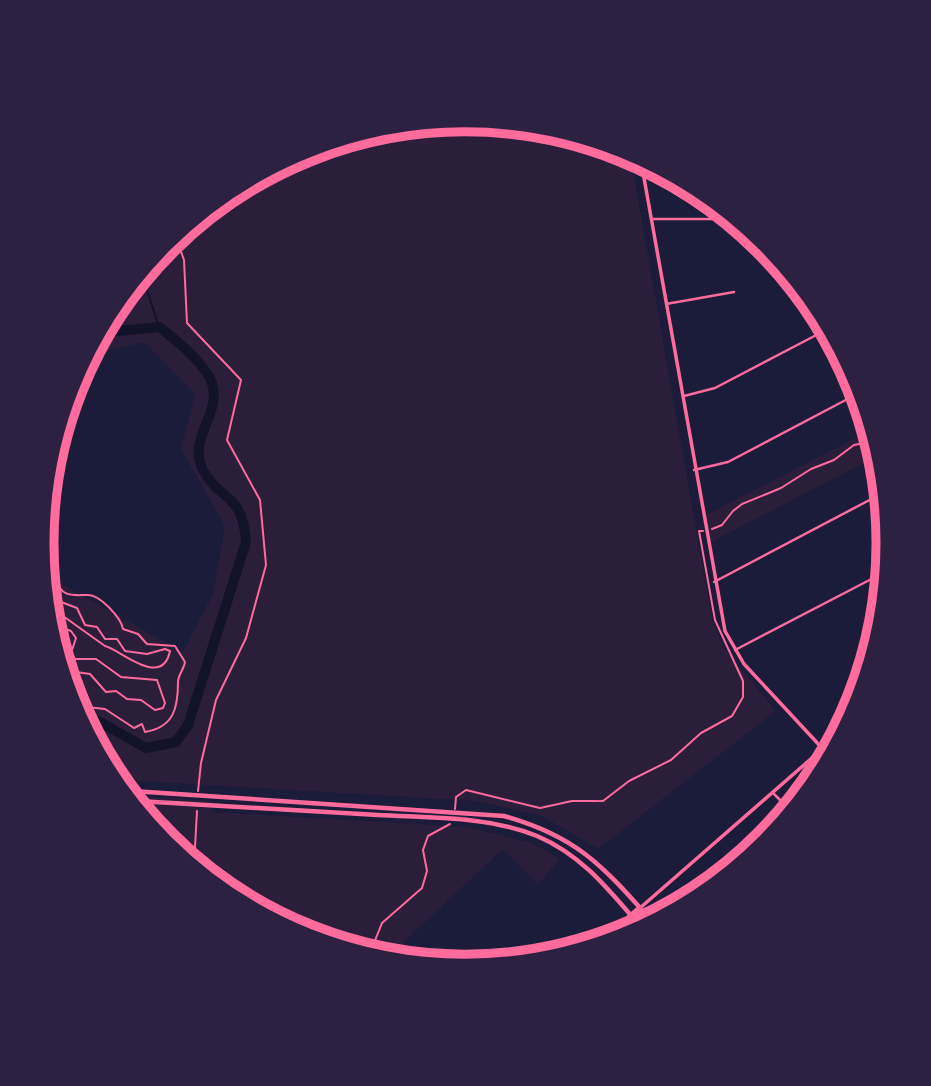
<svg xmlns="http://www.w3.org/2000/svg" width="931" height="1086" font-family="'Exo 2',sans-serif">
<rect width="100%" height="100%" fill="#1b1b3a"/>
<g fill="#2a1e3b">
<path d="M466 120 630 153 712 620 724 648 776 711 598 849 542 816 476 801 124 780 74 705 49 577 183 652 213 594 225 526 181 449 195 394 144 342 99 353 96 349 166 243 304 152Z"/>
<path d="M867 432 872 459 711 542 706 515Z"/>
<path d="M135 796 212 801V812L468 827 532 843 560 859 538 885 503 849 393 952 303 934 166 842Z"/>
</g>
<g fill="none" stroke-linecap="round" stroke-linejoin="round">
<path stroke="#12122b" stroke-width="2" d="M143 278 159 327"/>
<path stroke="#12122b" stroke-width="10" d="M84 720 98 721 146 748 176 742 188 725 246 542C243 492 220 502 203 470 188 439 219 416 213 387 209 367 175 339 159 327L107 332"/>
<g stroke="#ff6b9d" stroke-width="2">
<path d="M176 237 184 260 187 323 241 380 227 440 260 500 266 565 246 638 216 700 201 763 198 791"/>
<path d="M712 529 722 525 733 511 742 504 781 488 811 469 834 460 854 445 869 442"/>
<path d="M49 577 56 579C61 598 73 595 87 595 100 594 121 618 123 629L138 634 147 644 175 646 185 662C184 669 178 675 178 682 178 708 174 727 145 732L142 724 134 728 105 709 87 707 84 700 73 701"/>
<path d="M53 599 77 608 85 625 97 627 105 639H117L125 651 147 654 165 649 170 651C162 690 118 648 105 646L56 611"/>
<path d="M58 626 71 631 76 638 71 653 75 659H96L121 677 157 680 165 703 163 708 155 710 141 700 127 699 116 691 106 692 90 674 76 672 71 667 63 648"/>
<path d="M455 809 456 797 466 790 540 808 572 801H603L629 781 671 760 701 733 732 716 743 697V681L715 620 699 531H703"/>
<path d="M197 811 195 847 198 864"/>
<path d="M372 948 382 923 422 888 427 871 423 850 428 836 450 824"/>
</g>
<g stroke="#ff6b9d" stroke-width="2.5">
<path d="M652 219H726"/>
<path d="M666 304 734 292"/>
<path d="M684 396 715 388 824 331"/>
<path d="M694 470 728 462 859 393"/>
<path d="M714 582 879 495"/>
<path d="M735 650 883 573"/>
<path d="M855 675 861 683"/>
<path d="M773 793 788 808"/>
</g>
<g stroke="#ff6b9d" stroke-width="3.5">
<path d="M641 161 725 631 744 664 822 748"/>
<path d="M640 908 836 737"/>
</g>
<g stroke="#ff6b9d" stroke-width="4.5">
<path d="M132 791 504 816C576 836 602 865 650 919"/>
<path d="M138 801C218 806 298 810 378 815 430 818 488 816 537 836 582 855 609 890 640 926"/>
<path d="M604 939 639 908"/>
</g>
</g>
<path d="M0 0H931V1086H0ZM54 543a411 411 0 1 1 822 0a411 411 0 1 1-822 0Z" fill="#2d2142" fill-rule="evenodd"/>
<path fill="none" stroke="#ff6b9d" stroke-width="9" d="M54 543a411 411 0 1 1 822 0a411 411 0 1 1-822 0Z"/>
</svg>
